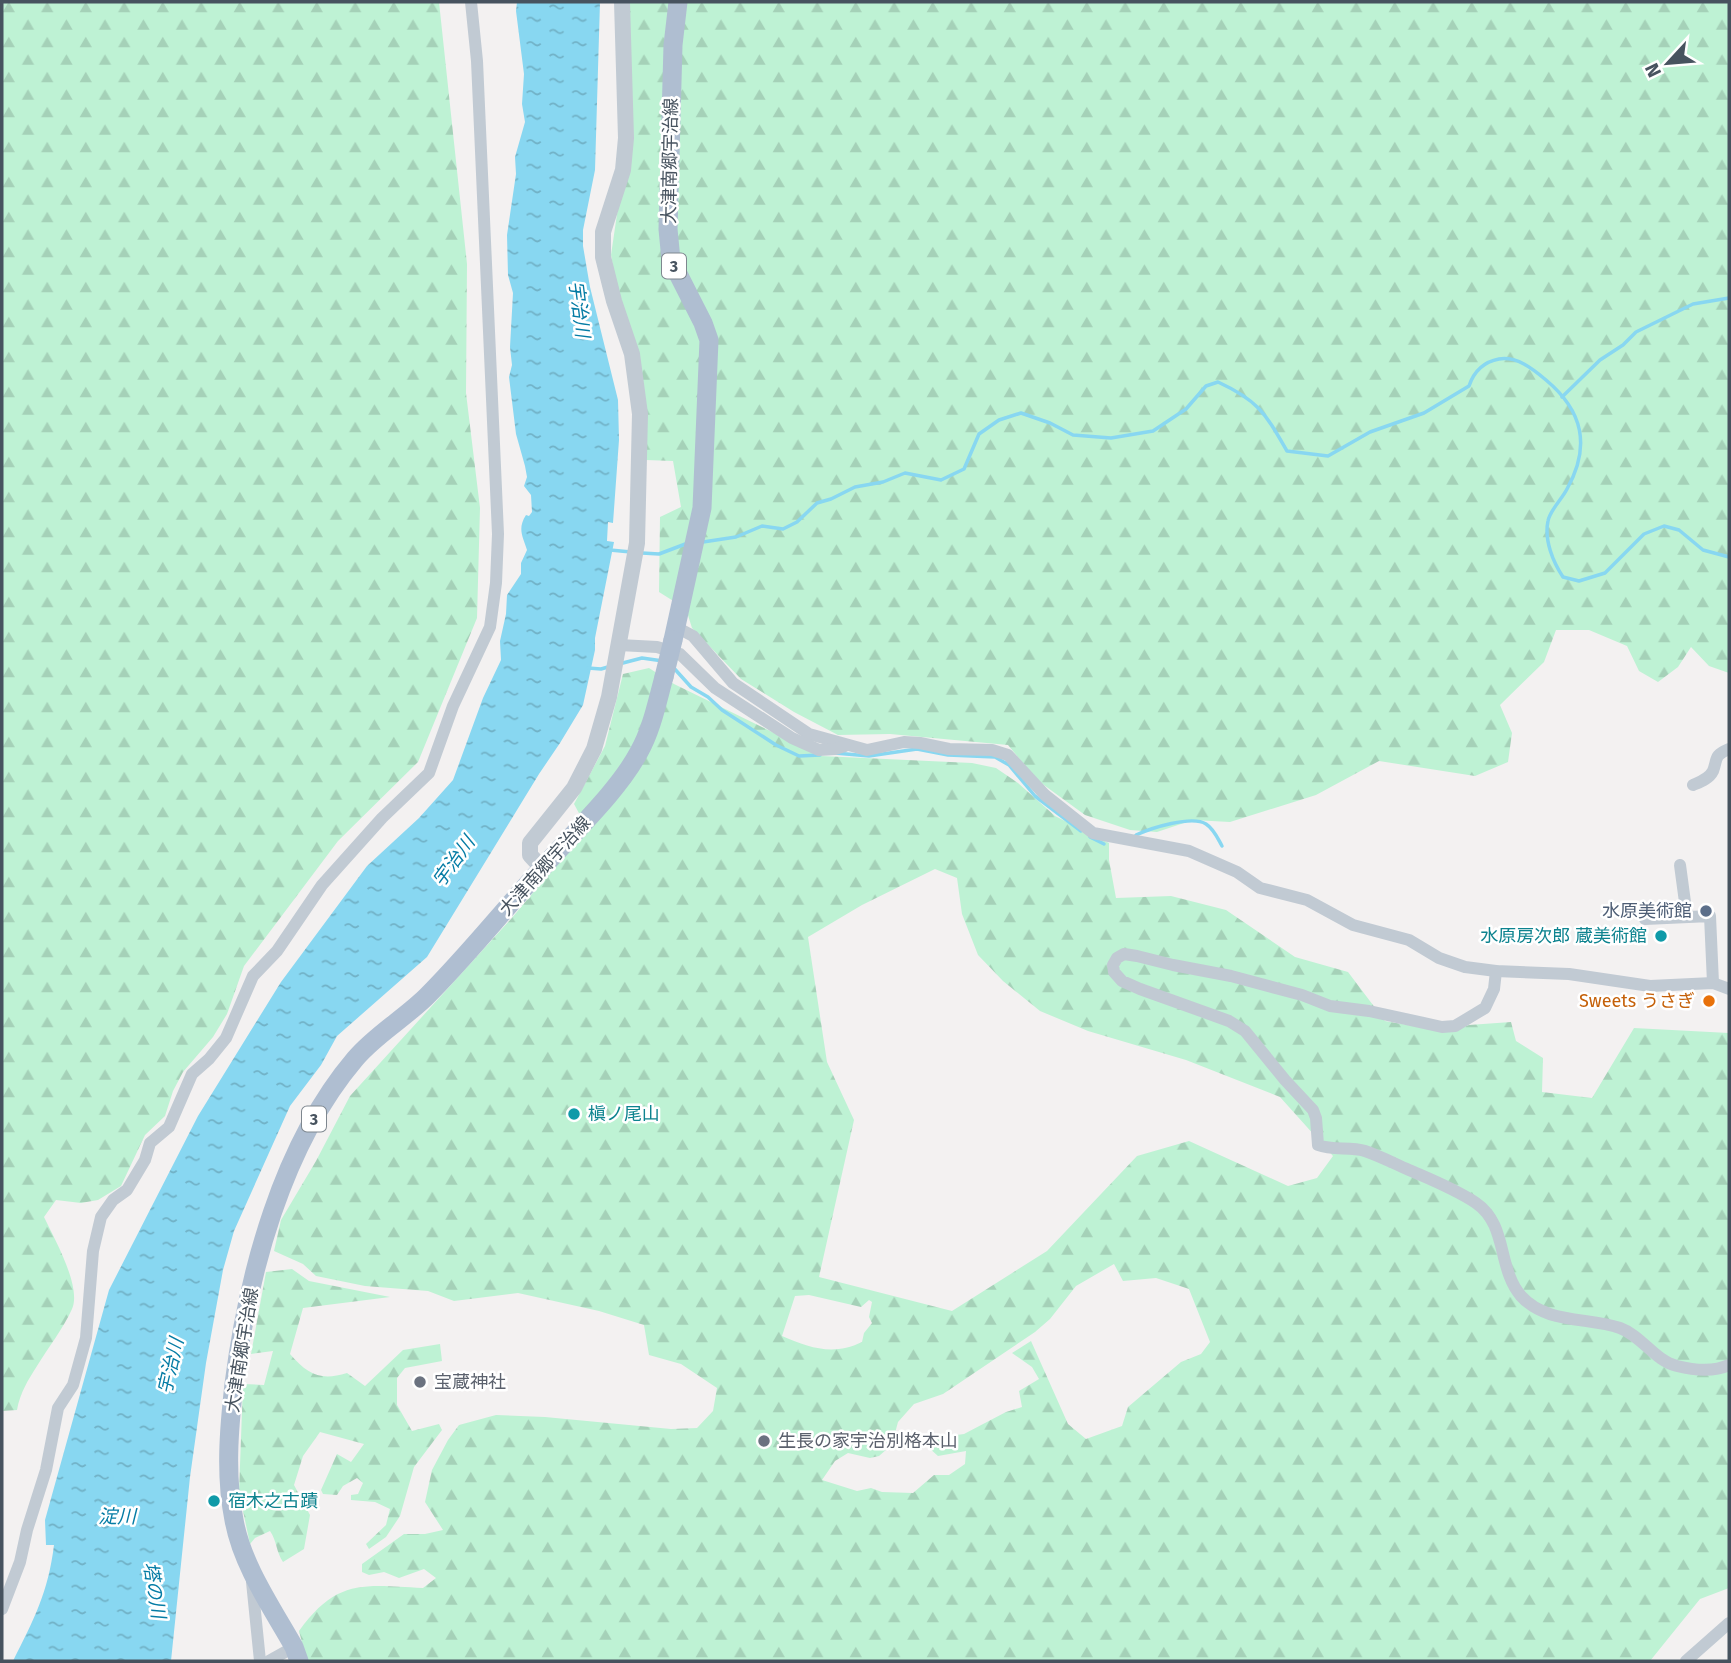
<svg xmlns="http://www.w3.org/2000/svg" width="1731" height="1663" font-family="'Fira Sans','Noto Sans JP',sans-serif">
<defs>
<pattern id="forest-firs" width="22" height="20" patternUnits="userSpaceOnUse" patternTransform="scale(1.75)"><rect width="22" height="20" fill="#bef2d4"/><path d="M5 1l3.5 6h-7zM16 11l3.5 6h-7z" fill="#a5d1b8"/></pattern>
<pattern id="water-ripples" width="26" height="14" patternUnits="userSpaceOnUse" patternTransform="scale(1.75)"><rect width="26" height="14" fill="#88d7f1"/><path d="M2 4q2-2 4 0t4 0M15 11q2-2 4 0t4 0" fill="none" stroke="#71b1c6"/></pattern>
</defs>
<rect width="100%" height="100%" fill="#f3f1f1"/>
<g fill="url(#forest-firs)" fill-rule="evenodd">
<path d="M2 2H439L467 264 466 393 480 508 477 618 418 762 338 841 244 966 227 1014 213 1037 183 1072 173 1091 165 1116 145 1135 121 1186 98 1200 81 1203 56 1200 44 1217C54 1238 82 1287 72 1309 63 1329 48 1348 37 1366 28 1380 20 1393 17 1410L2 1411Z"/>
<path d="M629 2H1729V673L1709 666 1691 647 1678 667 1658 682 1639 671 1627 646 1589 630H1556L1544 662 1500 705 1512 733 1508 762 1475 776 1379 761 1316 795 1230 822 1193 820 1157 832 1130 830 1085 815 1037 780 1008 745 890 734 838 735 794 712 741 679 692 628 686 609 659 592 660 517 681 507 673 461 646 460 611 255 627 146Z"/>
<path d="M649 668 674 684 821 756 972 763 996 768 1018 783 1055 816 1109 843V860L1116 898 1171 896 1226 910 1295 957 1348 972 1385 1021 1447 1032 1469 1025 1511 1022 1516 1041 1543 1058 1542 1092 1592 1098 1634 1028 1729 1033V1588L1700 1599 1650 1661H307L299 1631C337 1578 364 1585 423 1588L436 1578 424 1569 399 1578 384 1572 369 1575 362 1572V1564L404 1534H425L443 1530 425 1502 432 1470 448 1440 459 1425 496 1415 545 1417 671 1429 697 1428 713 1411 717 1388 681 1364 649 1355 644 1325 599 1311 518 1293 454 1301 428 1291 365 1286 316 1276 303 1264 274 1251 281 1220 316 1161 350 1096 511 919 587 828 574 804 605 746 623 674ZM935 869 957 878 962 914 978 955 1003 981 1040 1011 1088 1031 1186 1060 1280 1097 1333 1156 1317 1178 1288 1186 1189 1141 1137 1156 1047 1251 952 1311 819 1277 854 1120 827 1062 808 937 862 905ZM1114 1264 1123 1281 1156 1278 1189 1289 1210 1342 1201 1354 1181 1362 1128 1407 1122 1426 1086 1439 1068 1424 1031 1341 1012 1353 1032 1367 1039 1379 1019 1391 1022 1407 1006 1412 964 1434 934 1438 928 1447 938 1456 966 1451 965 1464 949 1475H934L913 1493 882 1492 871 1488 857 1491 822 1480 835 1461 848 1453 870 1458 879 1456 887 1449 894 1437 898 1422 914 1404 943 1394 1035 1332 1050 1319 1076 1286ZM809 1295 861 1307 869 1300 872 1302 869 1317 872 1323 864 1333 862 1342C833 1356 810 1348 782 1336L795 1296Z"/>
<path d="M292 1269 309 1281 390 1297 303 1308 290 1354C308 1375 321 1381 347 1373L365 1386 403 1350 440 1344 442 1361 405 1368 397 1378V1405L412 1431 439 1424 442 1430 414 1467 400 1516 386 1537 369 1549 366 1544 386 1525 390 1509 375 1502 351 1500V1495L358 1494 363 1483 357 1478 343 1486 337 1495 323 1494 321 1490 337 1454 351 1462 364 1444 320 1432 303 1456 294 1485 310 1515 304 1549 283 1562C276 1552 277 1541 270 1531L255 1538 250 1544 239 1492 243 1384 264 1385 273 1351 251 1354 266 1272Z"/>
</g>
<path fill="url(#water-ripples)" d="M517 2H600L595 170 583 230V246L590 287 618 400 619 440 613 523 608 522 607 541 614 542 595 638V650L583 705 560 743 539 774 427 957 337 1036 321 1065 290 1106 234 1231 223 1270 206 1363 190 1477 171 1661H13C34 1619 48 1593 54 1545H46L45 1520 109 1290 198 1116 281 982 367 866 419 818 453 780 483 698 501 660 500 641 506 614 507 595 521 574V563L527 550C523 537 517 529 526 515L529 516 532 512 531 495 524 486 527 477 525 466 516 434 509 377 512 365 510 347 513 293 508 275 507 235 516 174 515 157 525 122 522 104 524 74 516 11Z"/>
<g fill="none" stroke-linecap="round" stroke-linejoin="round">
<g stroke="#88d7f1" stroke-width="3.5">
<path d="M1562 397 1600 360 1623 345 1636 332 1693 304 1729 298"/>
<path d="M703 542 736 537 762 526 783 529 797 522 817 503 831 499 855 487 883 482 905 473 941 480 964 469 979 434 999 420 1021 413 1050 423 1073 435 1111 438 1153 431 1186 409 1206 386 1218 382C1259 401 1265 413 1287 451L1328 456 1370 432 1424 413 1469 386C1474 371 1483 362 1499 359 1517 356 1533 369 1546 380 1583 411 1591 446 1567 489 1562 499 1550 510 1548 521 1544 540 1553 562 1563 577L1579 581 1605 573 1644 534 1664 526 1679 530 1703 550 1729 557"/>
<path d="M610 550 631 552"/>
<path d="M642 553 659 554 688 543"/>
<path d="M619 664 642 658 663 661"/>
<path d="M672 666 691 687 708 697 722 710 776 745 799 756 820 755"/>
<path d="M588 668 601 669 608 667"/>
<path d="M835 753 869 756 917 749 948 755 995 757 1009 765 1035 796 1081 831"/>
<path d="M1136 835C1151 828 1192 815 1206 824 1214 829 1218 839 1222 846"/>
<path d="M1090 837 1104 844"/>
</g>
<g stroke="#c1cad3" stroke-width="12">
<path d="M676 627 693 636 733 683 809 734 867 750 904 742 920 743 949 749 992 750 1008 755 1045 795 1093 833 1189 851 1237 872 1260 888 1307 900 1353 925 1409 940 1439 958 1465 967 1496 971 1569 974 1650 986 1713 983 1729 989"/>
<path d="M619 645 657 647 680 654 715 688 792 738 819 750 835 749 845 746"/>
<path d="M1693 785C1700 782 1709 779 1713 771 1718 758 1713 756 1729 749"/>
<path d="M1680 865 1687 917"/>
<path d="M1645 919 1710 916 1713 983"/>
<path d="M1496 971 1494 989 1485 1008 1455 1026 1442 1027 1369 1011 1330 1006 1302 995 1231 976 1173 965 1137 956 1124 954 1117 958 1113 965 1114 972 1122 981 1140 989 1229 1021 1245 1031 1285 1080 1313 1110 1316 1118 1318 1145C1333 1151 1350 1146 1365 1151 1380 1156 1395 1164 1409 1170 1432 1180 1455 1189 1476 1203 1508 1225 1497 1268 1521 1296 1546 1324 1588 1317 1620 1328 1642 1336 1655 1361 1677 1366 1693 1370 1714 1372 1729 1365"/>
<path d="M252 1582 260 1661"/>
<path d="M2 1609 20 1562 27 1530 46 1470 58 1408 73 1385 86 1338 93 1251 101 1217 113 1200 127 1190 145 1160 150 1143 169 1127 192 1074 209 1059 226 1038 253 976 277 951 322 885 382 818 429 773 453 706 490 627 496 583 498 534 477 61 471 2"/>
<path d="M269 1661 294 1647"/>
<path d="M1686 1661 1729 1623"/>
</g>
<path stroke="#c1cad3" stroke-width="16" d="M542 868 530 855V843L574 788 594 749 609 697 637 543 640 414 632 354 614 301 603 257V232L623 170 626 138 622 2"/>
<g stroke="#afbed1" stroke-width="19">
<path d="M673 640 702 508 709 340 703 323 671 260 668 229 673 45 678 2"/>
<path d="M299 1661 294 1647C272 1608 242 1565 234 1520 225 1475 229 1429 234 1384 248 1274 282 1145 355 1059 375 1035 405 1018 427 996 469 954 505 908 545 865 574 832 619 790 639 752 652 729 657 702 664 677"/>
</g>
<path stroke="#afbed1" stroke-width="19" d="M664 677 673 640"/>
</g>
<circle fill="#5c6f8a" stroke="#fff" stroke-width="2.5" cx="1706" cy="911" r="7"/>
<g fill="#0f9aa8" stroke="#fff" stroke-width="2.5">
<circle cx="1661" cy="936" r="7"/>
<circle cx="574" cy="1114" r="7"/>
<circle cx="214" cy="1501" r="7"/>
</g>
<circle fill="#e8710a" stroke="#fff" stroke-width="2.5" cx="1709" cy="1001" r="7"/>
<g fill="#6b7280" stroke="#fff" stroke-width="2.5">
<circle cx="420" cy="1382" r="7"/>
<circle cx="764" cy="1441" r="7"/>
</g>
<g text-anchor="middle" stroke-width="5" stroke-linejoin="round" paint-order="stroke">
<g fill="#fff" stroke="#7e878f" stroke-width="2">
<rect x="662" y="253.5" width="24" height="25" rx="5"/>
<rect x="302" y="1106.5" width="24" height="25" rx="5"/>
</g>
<g font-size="16" font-weight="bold" fill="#47535f">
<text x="674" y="272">3</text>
<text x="314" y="1125">3</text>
</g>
<g font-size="18" fill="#47535f" stroke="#fff">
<text transform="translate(670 161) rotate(-89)" y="6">大津南郷宇治線</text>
<text transform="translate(545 866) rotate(-48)" y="6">大津南郷宇治線</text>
<text transform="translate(242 1350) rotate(-81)" y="6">大津南郷宇治線</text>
</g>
<g font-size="18" fill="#4e5e75" stroke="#fff" text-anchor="end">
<text x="1692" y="917">水原美術館</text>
</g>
<g font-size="18" fill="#0d838f" stroke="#fff" text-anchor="start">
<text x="1647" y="942" text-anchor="end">水原房次郎 蔵美術館</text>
<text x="588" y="1120">槇ノ尾山</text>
<text x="228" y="1507">宿木之古蹟</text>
</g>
<g font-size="18" fill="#c56008" stroke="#fff" text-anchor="end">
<text x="1695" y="1007">Sweets うさぎ</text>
</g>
<g font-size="18" fill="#5b616d" stroke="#fff" text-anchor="start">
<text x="434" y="1388">宝蔵神社</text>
<text x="778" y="1447">生長の家宇治別格本山</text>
</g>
<g font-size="19" font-style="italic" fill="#057ca5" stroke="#fff">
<text transform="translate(580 309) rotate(83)" y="7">宇治川</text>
<text transform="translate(453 861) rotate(-54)" y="7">宇治川</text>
<text transform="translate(170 1366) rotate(-77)" y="7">宇治川</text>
<text x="117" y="1523">淀川</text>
<text transform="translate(155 1590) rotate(81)" y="7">塔の川</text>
</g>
</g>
<rect width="1731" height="1663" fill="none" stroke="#47535f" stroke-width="7"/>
<g transform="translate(1668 63) rotate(244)" stroke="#ffffff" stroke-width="5" paint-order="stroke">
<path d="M0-5L12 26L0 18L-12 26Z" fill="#47535f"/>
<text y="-10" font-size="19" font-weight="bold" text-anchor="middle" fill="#47535f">N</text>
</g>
</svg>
